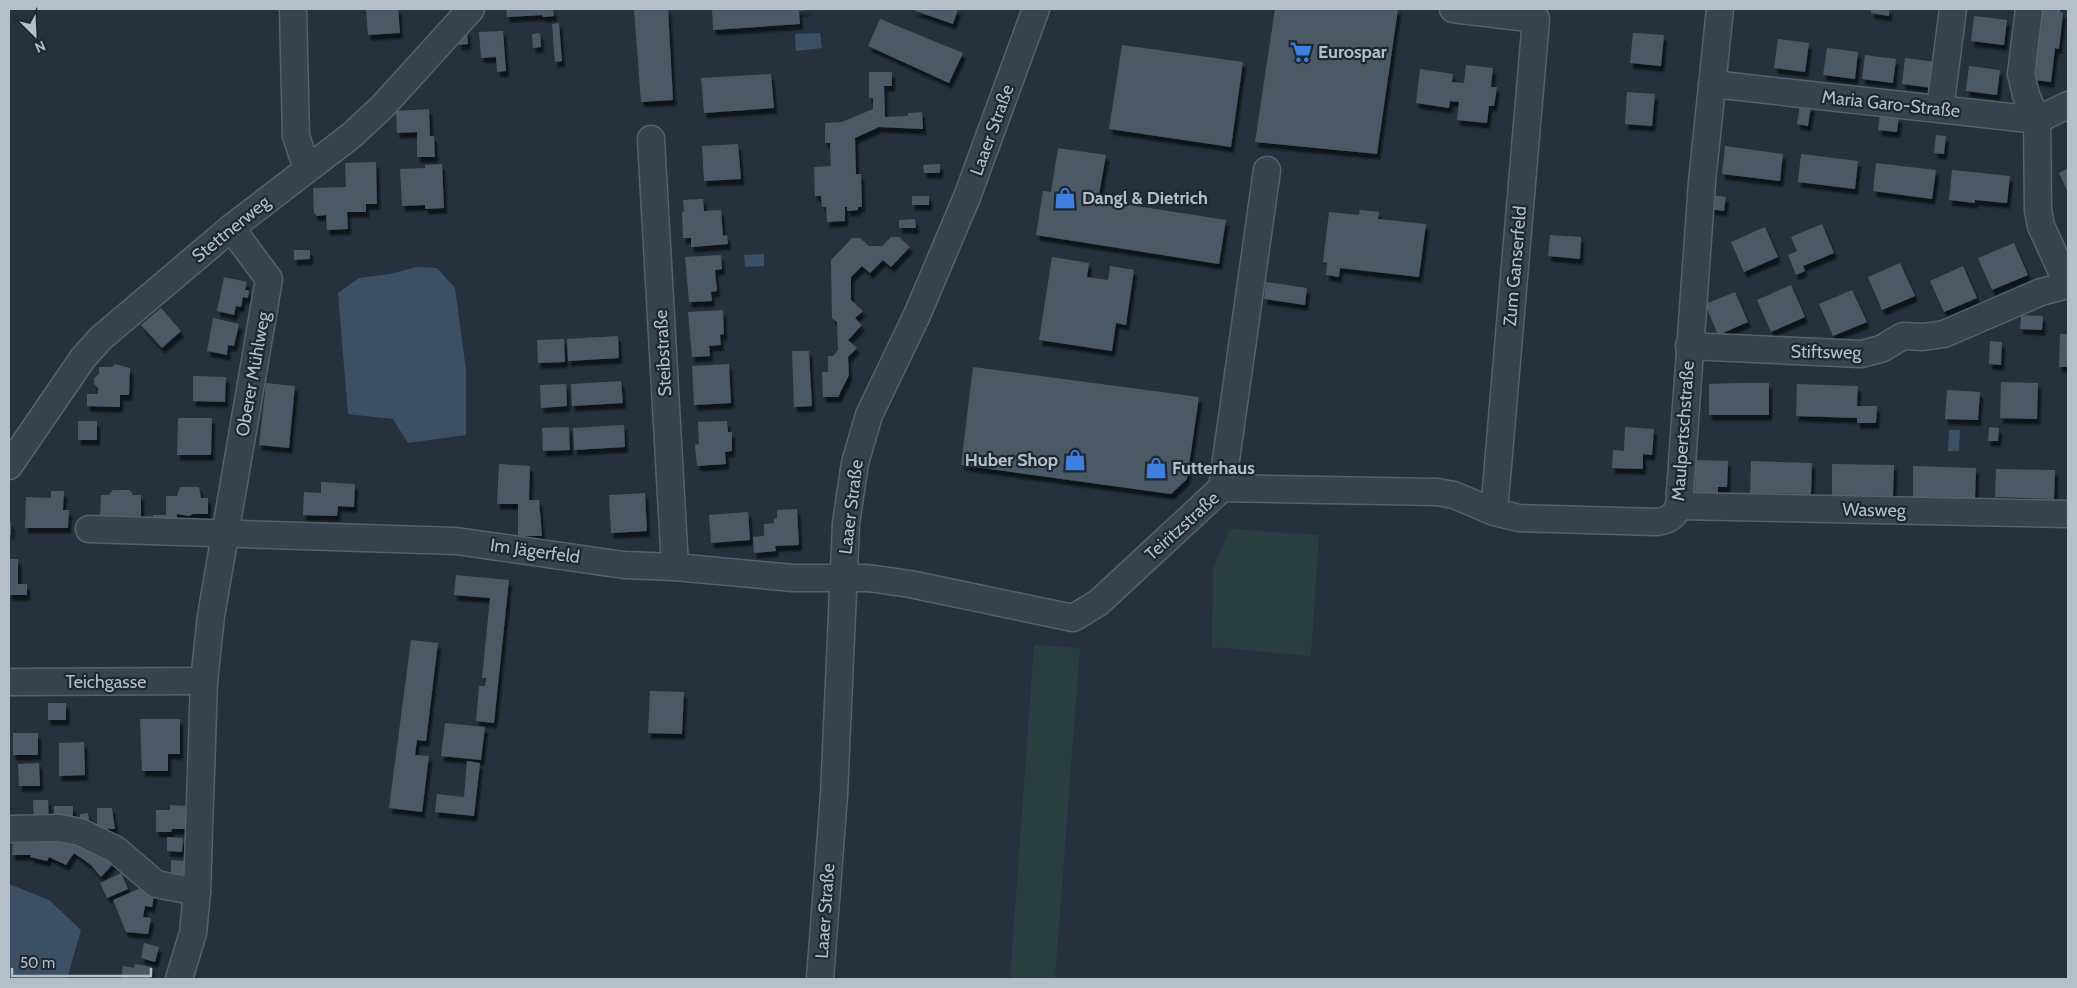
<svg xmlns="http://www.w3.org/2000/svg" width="2077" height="988" font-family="Cabin,sans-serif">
<defs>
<filter id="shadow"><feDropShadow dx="3" dy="5.5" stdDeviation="1" flood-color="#0009"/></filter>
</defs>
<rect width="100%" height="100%" fill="#26313d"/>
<g fill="#293f3f">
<path d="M1230 529 1319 535 1311 656 1212 647 1213 569Z"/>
<path d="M1034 645 1080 648 1055 979H1010Z"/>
</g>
<g fill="#3c5065">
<path d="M820 33 822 48 796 51 795 34Z"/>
<path d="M764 254V266L745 267 744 255Z"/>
<path d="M417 267 437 268 455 288 466 370V435L408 443 393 419 348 414 338 293 359 278 390 274Z"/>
<path d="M1949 430H1960L1959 451H1948Z"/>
<path d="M9 884 49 900 81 930 67 979H9Z"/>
</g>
<g fill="#4c5965" filter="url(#shadow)">
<path d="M366 9H398L400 33 368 35Z"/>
<path d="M506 9H553L554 16 543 17 542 15 507 17Z"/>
<path d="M634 9H668L673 100 641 102Z"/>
<path d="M712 9H808V10L799 11 800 24 713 30Z"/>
<path d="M910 9H958L953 24Z"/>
<path d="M1275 9H1398L1377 154 1255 142Z"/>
<path d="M1871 9H1889V16L1871 13Z"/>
<path d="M2037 9H2060V12L2063 13 2059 49 2055 48 2051 82 2028 79Z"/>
<path d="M1974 16 2007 20 2004 45 1971 41Z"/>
<path d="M880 19 963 53 949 83 868 46Z"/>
<path d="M559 23 562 61 555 62 552 24Z"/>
<path d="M467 30 468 44 459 45 458 31Z"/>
<path d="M503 31 506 71 497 72 496 57 481 58 479 32Z"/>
<path d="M540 33 541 47 533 48 532 34Z"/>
<path d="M1633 33 1664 35 1661 66 1630 63Z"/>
<path d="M1778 39 1809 43 1805 72 1774 68Z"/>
<path d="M1122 45 1243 62 1231 147 1109 129Z"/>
<path d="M1827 48 1858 52 1855 79 1823 75Z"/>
<path d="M1865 55 1896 59 1893 83 1862 79Z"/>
<path d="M1905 58 1936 62 1933 88 1902 84Z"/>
<path d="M1466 65 1493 68 1491 87H1497L1494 106H1489L1487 123 1457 120 1459 102 1450 101 1449 108 1416 103 1420 69 1453 74 1452 82 1464 83Z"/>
<path d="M1969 66 2000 70 1997 95 1966 91Z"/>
<path d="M869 72H892V86H884L885 117 908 116V113L922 112 923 129 879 127 855 138 856 174H861L862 207H858V210L847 211V207H845V221L827 222 826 207H822L821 196H815L814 167 831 166 830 143H825V123L842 122 873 109V98H869Z"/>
<path d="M771 74 774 108 704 113 701 78Z"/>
<path d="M1627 92 1655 94 1652 126 1625 124Z"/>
<path d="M1800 105 1811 106 1808 126 1797 124Z"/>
<path d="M429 109 430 136H434L435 157H417V132L397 133 396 111Z"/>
<path d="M1880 114 1899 117 1897 132 1878 130Z"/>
<path d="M1936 135 1946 136 1944 154 1934 153Z"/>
<path d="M738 144 741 179 704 181 702 146Z"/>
<path d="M1725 146 1783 154 1780 181 1722 174Z"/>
<path d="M1058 148 1106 155 1098 200 1226 220 1219 264 1036 235 1043 191 1051 192Z"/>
<path d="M1801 154 1858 161 1855 189 1798 182Z"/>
<path d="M376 162 377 204H366V212H347L348 229 327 230 326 215 317 216 314 213 313 188 346 187 345 163Z"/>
<path d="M1876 163 1936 170 1932 199 1873 191Z"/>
<path d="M442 164 444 208 425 209V205L402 206 400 169 425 168V165Z"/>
<path d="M940 164V173H924L923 165Z"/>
<path d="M2068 168V193L2059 173Z"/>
<path d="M1952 170 2010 176 2007 203 1975 200V203L1949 200Z"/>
<path d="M1711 195 1726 197 1724 211 1709 209Z"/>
<rect x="912" y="196" width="17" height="9"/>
<path d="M703 199 704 211 721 210 723 236 727 235 728 244 691 247V238H683L682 212H684L683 200Z"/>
<path d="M1360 210 1379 212 1378 219 1426 224 1419 277 1340 268 1339 277 1326 275 1327 263 1323 262 1329 212 1359 215Z"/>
<path d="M915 219 916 228H899V220Z"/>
<path d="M1822 224 1834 253 1803 266 1805 271 1796 275 1788 255 1797 251 1791 237Z"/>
<path d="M1765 227 1778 257 1744 272 1731 242Z"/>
<path d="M1550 235 1581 237 1580 259 1548 256Z"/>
<path d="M891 237H899L910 247 891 267 883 260 870 273 862 266 851 277V300L863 311 855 318 862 325 848 340 857 348 848 357 849 375 838 397H823L822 372H828V356H833L838 350 837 322 832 318 831 260 852 238H860L869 246H882Z"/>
<path d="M2014 243 2028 275 1992 290 1978 258Z"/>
<path d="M294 250H310V259L294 260Z"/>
<path d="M721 255 722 269 715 270 717 291 711 292 712 301 689 302 685 257Z"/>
<path d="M1052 257 1089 263 1087 277 1108 280 1110 266 1134 270 1126 325 1116 323 1112 351 1039 340Z"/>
<path d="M1900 263 1915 296 1882 310 1868 277Z"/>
<path d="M1963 266 1977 298 1944 312 1930 281Z"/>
<path d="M224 277 247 282 245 290H249L248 298 243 297 241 307 236 306 234 315 217 311Z"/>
<path d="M1266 282 1307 288 1305 305 1264 299Z"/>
<path d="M1791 285 1805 317 1771 332 1757 300Z"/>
<path d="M1852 290 1867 322 1833 336 1819 304Z"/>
<path d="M1735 292 1748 322 1718 335 1705 304Z"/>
<path d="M161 308 181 331 162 348 141 325Z"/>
<path d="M723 310 724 334 720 335 721 345 709 346 710 356 692 357 688 312Z"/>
<path d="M2021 315 2043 316 2042 330 2020 329Z"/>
<path d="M213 318 239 324 234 346 228 345 227 355 207 351Z"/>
<path d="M2060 334H2068V367H2059Z"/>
<path d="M618 336 619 358 568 361 567 339Z"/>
<path d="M564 339 565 362 538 363 537 340Z"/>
<path d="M1990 341 2002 342 2001 365 1989 364Z"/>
<path d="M792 351H809L812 406 794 407Z"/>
<path d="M115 364 130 368 129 395H120V407L87 406V394H98V388L94 384V378L99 374V367H112Z"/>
<path d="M729 364 731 403 694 405 692 366Z"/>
<path d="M973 367 1199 397 1187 479 1171 494 961 465Z"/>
<path d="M193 376 226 377 225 402 193 401Z"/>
<path d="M621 381 623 403 572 406 571 384Z"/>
<path d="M2001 382 2038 383 2037 419 2000 418Z"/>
<path d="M266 383 295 386 289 448 259 445Z"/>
<path d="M1737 383H1769V415H1709V384Z"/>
<path d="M566 384 567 406 541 408 540 385Z"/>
<path d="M1797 384 1858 386 1857 406H1877L1876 423H1857V418L1796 416Z"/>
<path d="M1947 390 1980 392 1978 420 1945 419Z"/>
<path d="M178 418H212L211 455H177Z"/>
<rect x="78" y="421" width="19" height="19"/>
<path d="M727 421 728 432H732V451L725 452 726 464 697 466 695 445 699 444 698 422Z"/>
<path d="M624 425 625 447 574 450 573 428Z"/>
<path d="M569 427 570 450 543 451 542 428Z"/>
<path d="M1625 427 1654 429 1652 455 1643 454V469L1612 468 1613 450 1624 451Z"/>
<path d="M1989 427 1999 428 1998 441H1988Z"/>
<path d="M1696 460 1728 461 1727 487H1718V495H1695Z"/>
<path d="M1751 461 1812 463 1811 494 1750 493Z"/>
<path d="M499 464 530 466 529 500H539L542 536H518V504H497Z"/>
<path d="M1832 464 1894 465 1893 496 1832 495Z"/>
<path d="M1913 466 1976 468 1975 499 1913 498Z"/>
<path d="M1996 469 2055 470 2054 499 1995 497Z"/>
<path d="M321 482 355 484 354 507 338 506 337 516 303 515 304 492 321 493Z"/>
<path d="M180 487H199L201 498H208V514H193L189 516 177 514 176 528H153V515H166V496H177Z"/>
<path d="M113 490H130L133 495H141V518H100L101 495H109Z"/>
<path d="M51 491H64L63 510H69L68 528H25L26 497 51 498Z"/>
<path d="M645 493 647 531 611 533 609 495Z"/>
<path d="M797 509 799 545 775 546 776 551 754 553 753 537 764 536V524L774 523V519L777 518V510Z"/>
<path d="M748 512 750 540 711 543 709 515Z"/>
<rect x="9" y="522" width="2" height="13"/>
<path d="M9 559H18V584H27V595H9Z"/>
<path d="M456 575 509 580 494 723 476 721 479 686H485L486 678H482L490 598 454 595Z"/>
<path d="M411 640 438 643 426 741 417 740 415 755 429 756 422 812 389 808Z"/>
<path d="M650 691 684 692 682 734 648 733Z"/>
<rect x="48" y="703" width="18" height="17"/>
<path d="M140 719H180V754H168V771H142Z"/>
<path d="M445 723 485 727 481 760 441 756Z"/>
<rect x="13" y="733" width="25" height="22"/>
<path d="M84 742 85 775 59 776V743Z"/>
<path d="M467 761 480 763 474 816 435 812 437 794 464 797Z"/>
<path d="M39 763 40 786H19L18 764Z"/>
<path d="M33 800H48L49 823H34Z"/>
<path d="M170 805 186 806 185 829H172L171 832H156V810H170Z"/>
<rect x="54" y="806" width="19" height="16"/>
<path d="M97 808H112L115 829H97Z"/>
<path d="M88 813 89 821 80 822V814Z"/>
<path d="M61 835 115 862 101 877 91 865 74 853 66 865 49 857 47 861 30 857 31 855H12L13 837Z"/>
<path d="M167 837 183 838 182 852 167 851Z"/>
<path d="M171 860 185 861V879H171Z"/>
<path d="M121 873 128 889 107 898 100 883Z"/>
<path d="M141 888 155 890 152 907 145 906 143 917 151 918 148 934 126 932 113 900Z"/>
<path d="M144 943 159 947 155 962 141 958Z"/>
<path d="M135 964 152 967 150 979H121L123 966 134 968Z"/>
</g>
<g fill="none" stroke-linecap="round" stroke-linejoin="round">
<g stroke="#57616b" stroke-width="29">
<g id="minor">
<path d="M293 9 296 136 307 169"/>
<path d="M1453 9 1536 19 1494 512"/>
<path d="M2029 9 2021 74 2026 95 2037 120 2038 210 2041 226 2068 285"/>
<path d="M1712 84 2037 120 2068 105"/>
<path d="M1940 109 1953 9"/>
<path d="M651 139 675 567"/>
<path d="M1689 346 1861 354 1881 349 1903 336 1923 337 1944 334 2041 292 2068 285"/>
<path d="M9 466 83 358 101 338 231 228 352 135 383 106 471 9"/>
<path d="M1222 488 1437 492 1454 495 1494 512 1519 518 1657 522C1669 520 1674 517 1679 506L1702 182 1720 9"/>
<path d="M1679 506 2068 514"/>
<path d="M89 529 456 541 624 565 675 567 793 578H868L910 584 1073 618 1098 603 1222 488 1267 170"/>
<path d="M9 682 204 681"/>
<path d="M9 829 59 828 80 832 115 849 156 884 197 892"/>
<path d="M179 979 193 933 197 892 204 681 211 616 269 279 231 228"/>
<path d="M820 979 834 795 846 523 855 463 869 415 917 315 967 197 1036 9"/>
</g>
</g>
<use href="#minor" stroke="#39434d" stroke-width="26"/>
</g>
<defs>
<g id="supermarket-bare" transform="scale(1.725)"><path d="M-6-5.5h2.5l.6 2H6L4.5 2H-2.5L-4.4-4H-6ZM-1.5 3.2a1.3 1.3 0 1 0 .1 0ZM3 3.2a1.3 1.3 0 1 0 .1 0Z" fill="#3f7fe0" stroke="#1e2832" stroke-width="2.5" paint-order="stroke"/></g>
<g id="shop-bare" transform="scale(1.725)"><path d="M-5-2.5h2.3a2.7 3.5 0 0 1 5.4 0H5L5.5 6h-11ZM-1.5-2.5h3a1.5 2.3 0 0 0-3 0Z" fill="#3f7fe0" stroke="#1e2832" stroke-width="2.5" paint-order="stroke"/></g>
</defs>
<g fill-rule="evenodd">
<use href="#supermarket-bare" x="1301" y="52"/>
<use href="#shop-bare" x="1065" y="198"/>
<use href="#shop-bare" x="1075" y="460"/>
<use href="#shop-bare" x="1156" y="468"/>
</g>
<g text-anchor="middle" stroke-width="4.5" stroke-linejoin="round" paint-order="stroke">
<g font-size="18" font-weight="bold" fill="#b6bec8" stroke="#1e2832" text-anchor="start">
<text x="1318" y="58">Eurospar</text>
<text x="1082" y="204">Dangl &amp; Dietrich</text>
<text x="1058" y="466" text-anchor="end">Huber Shop</text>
<text x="1172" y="474">Futterhaus</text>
</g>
<g font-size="18" fill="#b6bec8" stroke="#1e2832">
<text transform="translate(1891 104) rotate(6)" y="6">Maria Garo-Straße</text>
<text transform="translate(992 130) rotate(-70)" y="6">Laaer Straße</text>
<text transform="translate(231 229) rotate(-39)" y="6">Stettnerweg</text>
<text transform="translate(1515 266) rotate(-85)" y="6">Zum Ganserfeld</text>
<text transform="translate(1826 352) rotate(1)" y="6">Stiftsweg</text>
<text transform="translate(663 353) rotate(-93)" y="6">Steibstraße</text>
<text transform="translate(253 374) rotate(-80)" y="6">Oberer Mühlweg</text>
<text transform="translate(1683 431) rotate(-86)" y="6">Maulpertschstraße</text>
<text transform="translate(851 507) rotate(-83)" y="6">Laaer Straße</text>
<text transform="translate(1874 510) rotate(1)" y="6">Wasweg</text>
<text transform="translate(1182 526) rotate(-42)" y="6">Teiritzstraße</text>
<text transform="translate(535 551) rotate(8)" y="6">Im Jägerfeld</text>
<text x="106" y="688">Teichgasse</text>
<text transform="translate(825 911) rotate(-86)" y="6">Laaer Straße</text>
</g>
</g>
<rect width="2077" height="988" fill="none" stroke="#b6bec8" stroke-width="20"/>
<g transform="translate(35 35) rotate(156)" stroke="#1e2832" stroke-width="4" paint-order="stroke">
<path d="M0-4L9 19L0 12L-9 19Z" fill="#b6bec8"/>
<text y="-8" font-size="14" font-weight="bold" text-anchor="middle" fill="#b6bec8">N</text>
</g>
<path d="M12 968v8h139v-8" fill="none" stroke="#b6bec8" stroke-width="2.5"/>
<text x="20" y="968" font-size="15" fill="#b6bec8" stroke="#1e2832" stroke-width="4" paint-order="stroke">50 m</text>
</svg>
